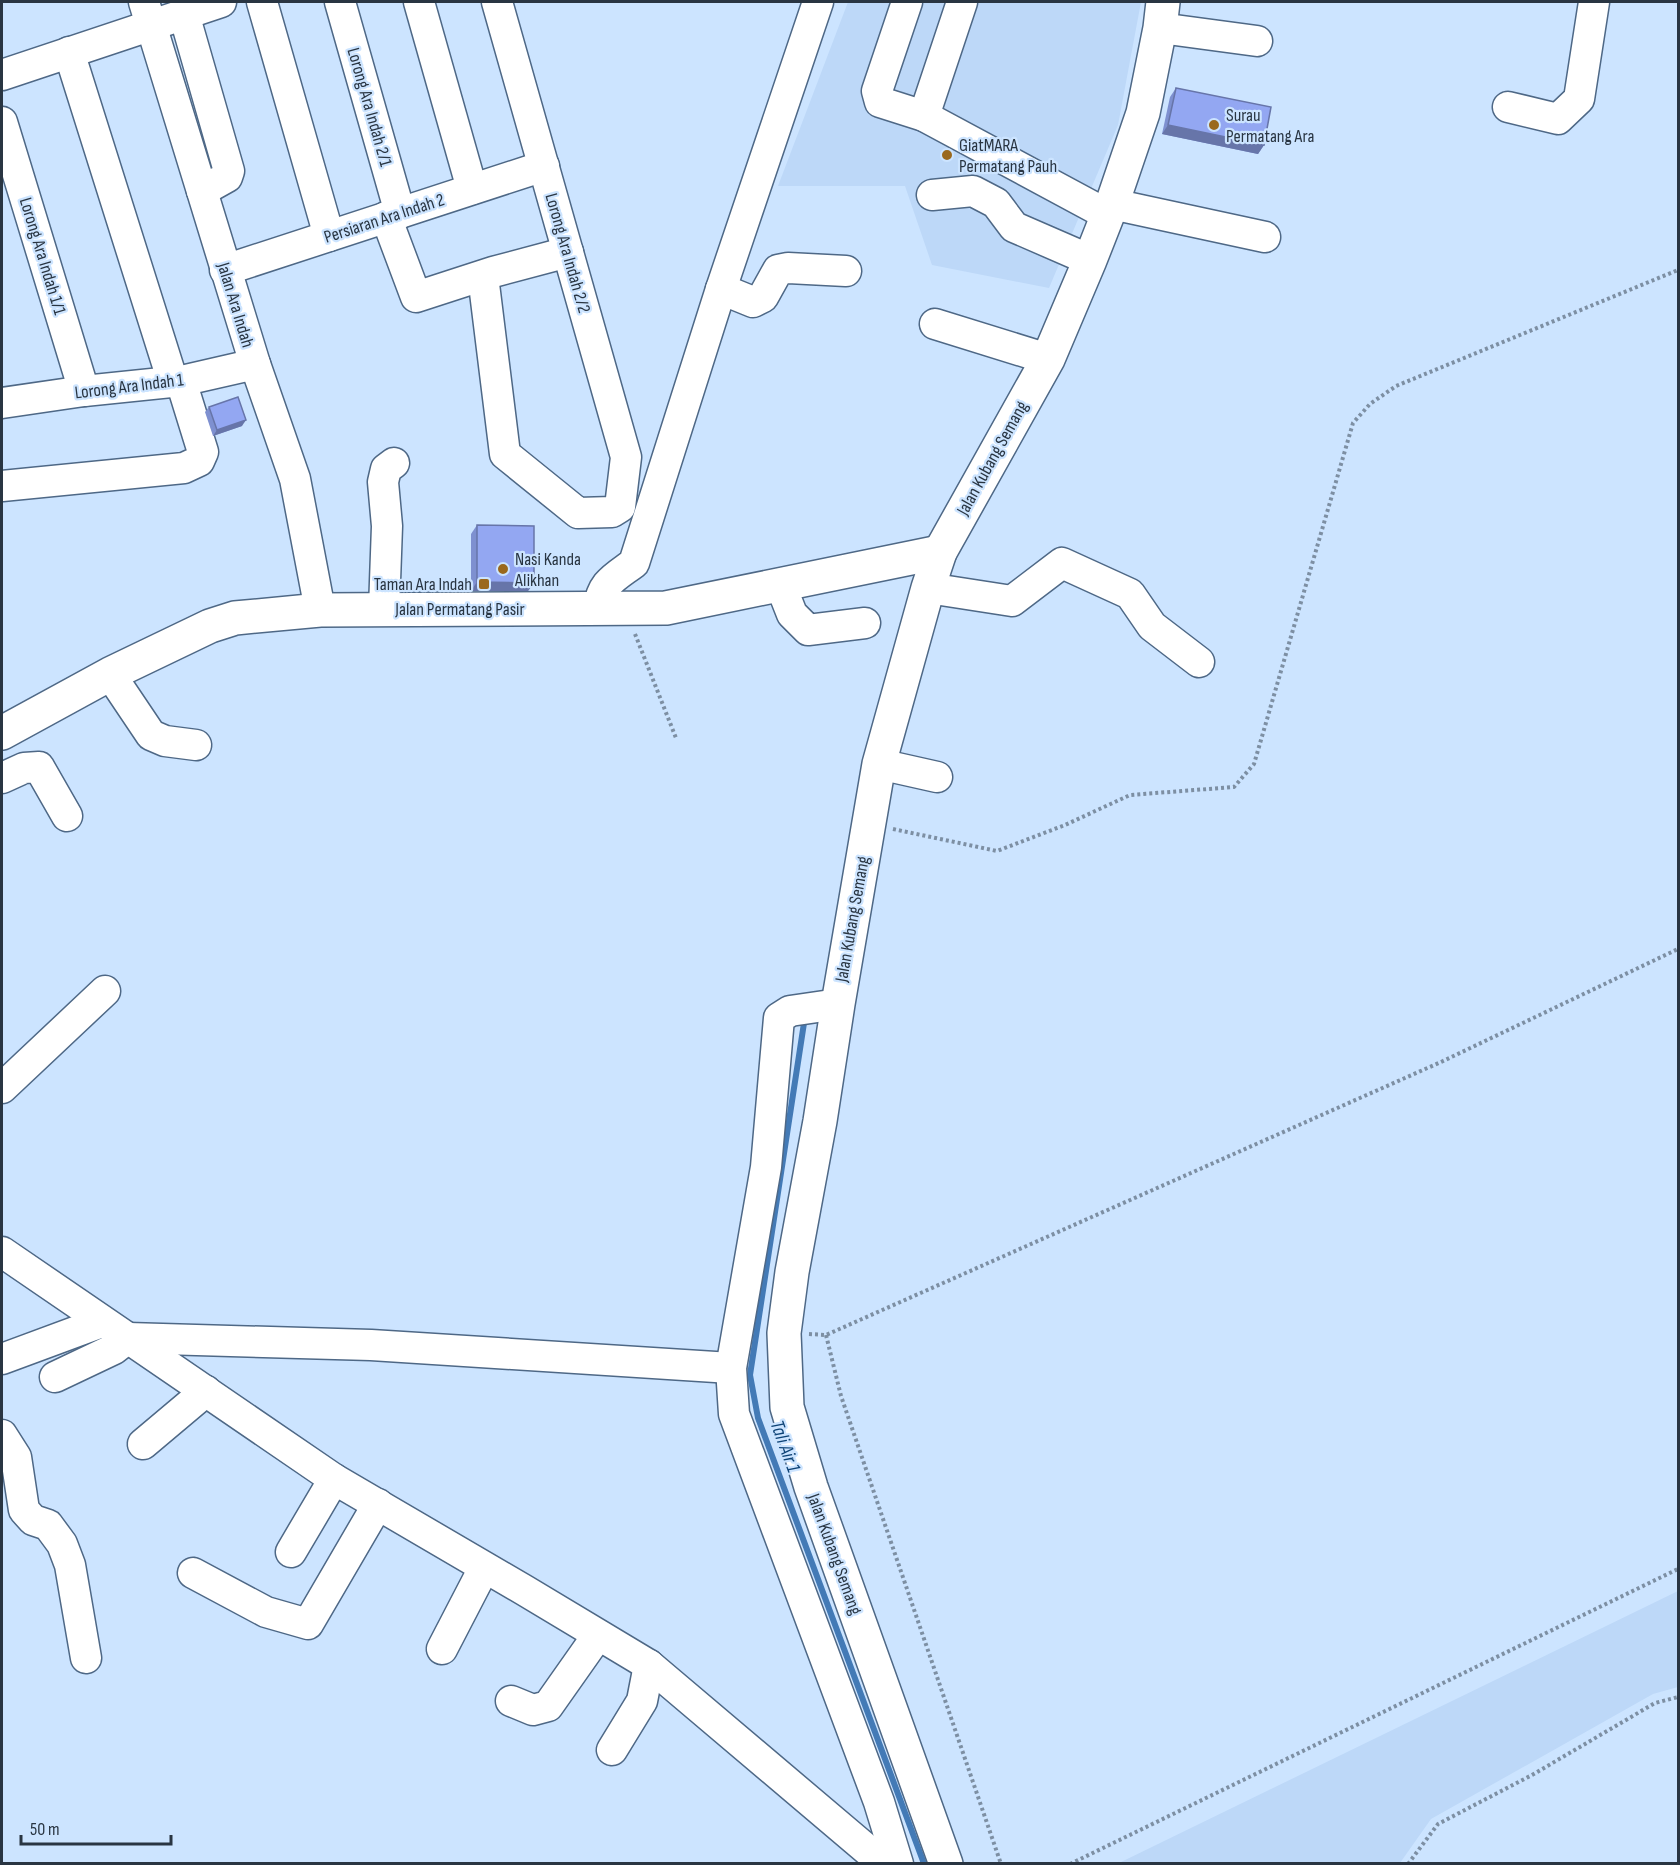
<svg xmlns="http://www.w3.org/2000/svg" width="1680" height="1865" font-family="'Sofia Sans Condensed',sans-serif">
<rect width="100%" height="100%" fill="#cce4ff"/>
<g fill="#bdd8f8">
<path d="M848 2H1141L1118 125 1049 288 932 265 905 186H778Z"/>
<path d="M1678 1591V1687L1653 1694 1431 1819 1400 1863H1119Z"/>
</g>
<g fill="none" stroke-linecap="round" stroke-linejoin="round">
<path stroke="#437ab6" stroke-width="6" d="M804 1023 750 1375 758 1418 923 1861"/>
<g stroke="#4e6886" stroke-width="33">
<g id="minor">
<path d="M144 2 255 364 295 479 320 610"/>
<path d="M262 2 329 236"/>
<path d="M340 2 400 213"/>
<path d="M419 2 472 189"/>
<path d="M907 2 877 91 880 102 924 116 1108 215"/>
<path d="M184 14 229 171 227 177 202 191"/>
<path d="M1160 28 1257 41"/>
<path d="M69 52 173 382"/>
<path d="M2 75 221 2"/>
<path d="M1508 107 1558 119 1579 99 1594 2"/>
<path d="M924 116 962 2"/>
<path d="M2 122 84 391"/>
<path d="M932 195 973 191 996 203 1014 227 1090 260"/>
<path d="M1112 204 1265 237"/>
<path d="M386 217 416 297 493 272 568 252"/>
<path d="M225 270 544 166"/>
<path d="M483 276 505 454 578 513 612 512 620 507 626 457 497 2"/>
<path d="M721 289 753 302 763 297 778 270 788 268 846 271"/>
<path d="M935 324 1048 359"/>
<path d="M2 403 84 391 181 381 255 364"/>
<path d="M2 486 184 468 199 461 203 452 181 381"/>
<path d="M781 586 792 614 808 630 865 623"/>
<path d="M928 588 1012 601 1062 563 1130 594 1152 626 1199 662"/>
<path d="M384 609 387 526 383 482 386 469 394 463"/>
<path d="M598 609C602 582 614 578 634 563L721 289 818 2"/>
<path d="M110 674 151 735 165 741 196 745"/>
<path d="M879 764 937 777"/>
<path d="M2 778 24 768 39 767 67 816"/>
<path d="M838 1004 790 1011 779 1018 766 1167 731 1368 734 1414 879 1802 898 1864"/>
<path d="M2 1088 105 991"/>
<path d="M2 1252 334 1479 524 1590 649 1665 884 1864"/>
<path d="M2 1359 102 1322"/>
<path d="M55 1377 114 1349 128 1338 371 1345 731 1368"/>
<path d="M2 1435 16 1457 24 1510 33 1520 48 1525 62 1544 70 1565 86 1658"/>
<path d="M143 1444 206 1391"/>
<path d="M291 1552 334 1479"/>
<path d="M193 1573 266 1612 308 1624 378 1504"/>
<path d="M442 1649 484 1568"/>
<path d="M511 1701 533 1710 548 1706 598 1635"/>
<path d="M612 1750 642 1701 649 1665"/>
</g>
</g>
<g stroke="#4e6886" stroke-width="36">
<g id="major">
<path d="M2 733 110 674 210 626 235 618 320 610 666 608 940 552"/>
<path d="M946 1864 811 1487 787 1407 784 1333 792 1272 820 1121 838 1004 879 764 928 588 940 552 1048 359 1090 260 1112 204 1143 113 1160 28 1163 2"/>
</g>
</g>
<g stroke="#7d8fa3" stroke-width="4" stroke-dasharray="3 3" stroke-linecap="butt">
<path d="M635 634 676 738"/>
<path d="M893 829 997 851 1065 825 1130 795 1234 787 1254 764 1353 423 1370 404 1396 386 1678 270"/>
<path d="M809 1334 826 1335 1441 1062 1678 949"/>
<path d="M826 1335 841 1396 1001 1864"/>
<path d="M1070 1864 1678 1569"/>
<path d="M1408 1864 1438 1824 1532 1775 1655 1703 1678 1697"/>
</g>
<use href="#minor" stroke="#fff" stroke-width="30"/>
<use href="#major" stroke="#fff" stroke-width="33"/>
</g>
<g fill="#7e90d0">
<path d="M1176 88 1264 145 1258 154 1162 134 1170 97Z"/>
<path d="M209 407 242 426 213 436 205 412Z"/>
<path d="M477 525 534 583 528 591H471V534Z"/>
</g>
<g fill="#6775a9">
<path d="M1168 125 1264 145 1258 154 1162 134Z"/>
<path d="M246 420 242 426 213 436 217 430Z"/>
<path d="M477 582 534 583 528 591H471Z"/>
</g>
<g fill="#93a7f2" stroke="#6775a9" stroke-width="1.5">
<path d="M1176 88 1271 107 1264 145 1168 125Z"/>
<path d="M238 397 246 420 217 430 209 407Z"/>
<path d="M477 525 534 526V583L477 582Z"/>
</g>
<g fill="#9a681d" stroke="#cce4ff" stroke-width="2">
<circle cx="1214" cy="125" r="6"/>
<circle cx="947" cy="155" r="6"/>
<circle cx="503" cy="569" r="6"/>
<rect x="478" y="578" width="12" height="12" rx="3"/>
</g>
<g text-anchor="middle" stroke-width="4.5" stroke-linejoin="round" paint-order="stroke">
<g font-size="18" fill="#293542" stroke="#cce4ff">
<text transform="translate(370 107) rotate(74)" y="6">Lorong Ara Indah 2/1</text>
<text transform="translate(384 218) rotate(-18)" y="6">Persiaran Ara Indah 2</text>
<text transform="translate(568 253) rotate(74)" y="6">Lorong Ara Indah 2/2</text>
<text transform="translate(43 256) rotate(73)" y="6">Lorong Ara Indah 1/1</text>
<text transform="translate(236 305) rotate(73)" y="6">Jalan Ara Indah</text>
<text transform="translate(129 386) rotate(-7)" y="6">Lorong Ara Indah 1</text>
<text transform="translate(992 458) rotate(-61)" y="6">Jalan Kubang Semang</text>
<text x="460" y="615">Jalan Permatang Pasir</text>
<text transform="translate(852 919) rotate(-80)" y="6">Jalan Kubang Semang</text>
<text transform="translate(835 1554) rotate(70)" y="6">Jalan Kubang Semang</text>
</g>
<g font-size="18" fill="#293542" stroke="#cce4ff" text-anchor="start">
<text x="1226" y="121">Surau<tspan x="1226" dy="21">Permatang Ara</tspan></text>
<text x="959" y="151">GiatMARA<tspan x="959" dy="21">Permatang Pauh</tspan></text>
<text x="515" y="565">Nasi Kanda<tspan x="515" dy="21">Alikhan</tspan></text>
<text x="472" y="590" text-anchor="end">Taman Ara Indah</text>
</g>
<g font-size="20" font-style="italic" fill="#0e4376" stroke="#cce4ff">
<text transform="translate(786 1446) rotate(70)" y="7">Tali Air 1</text>
</g>
</g>
<rect width="1680" height="1865" fill="none" stroke="#293542" stroke-width="6"/>
<path d="M21 1835v9h150v-9" fill="none" stroke="#293542" stroke-width="3"/>
<text x="30" y="1835" font-size="18" fill="#293542" stroke="#cce4ff" stroke-width="4.5" paint-order="stroke">50 m</text>
</svg>
